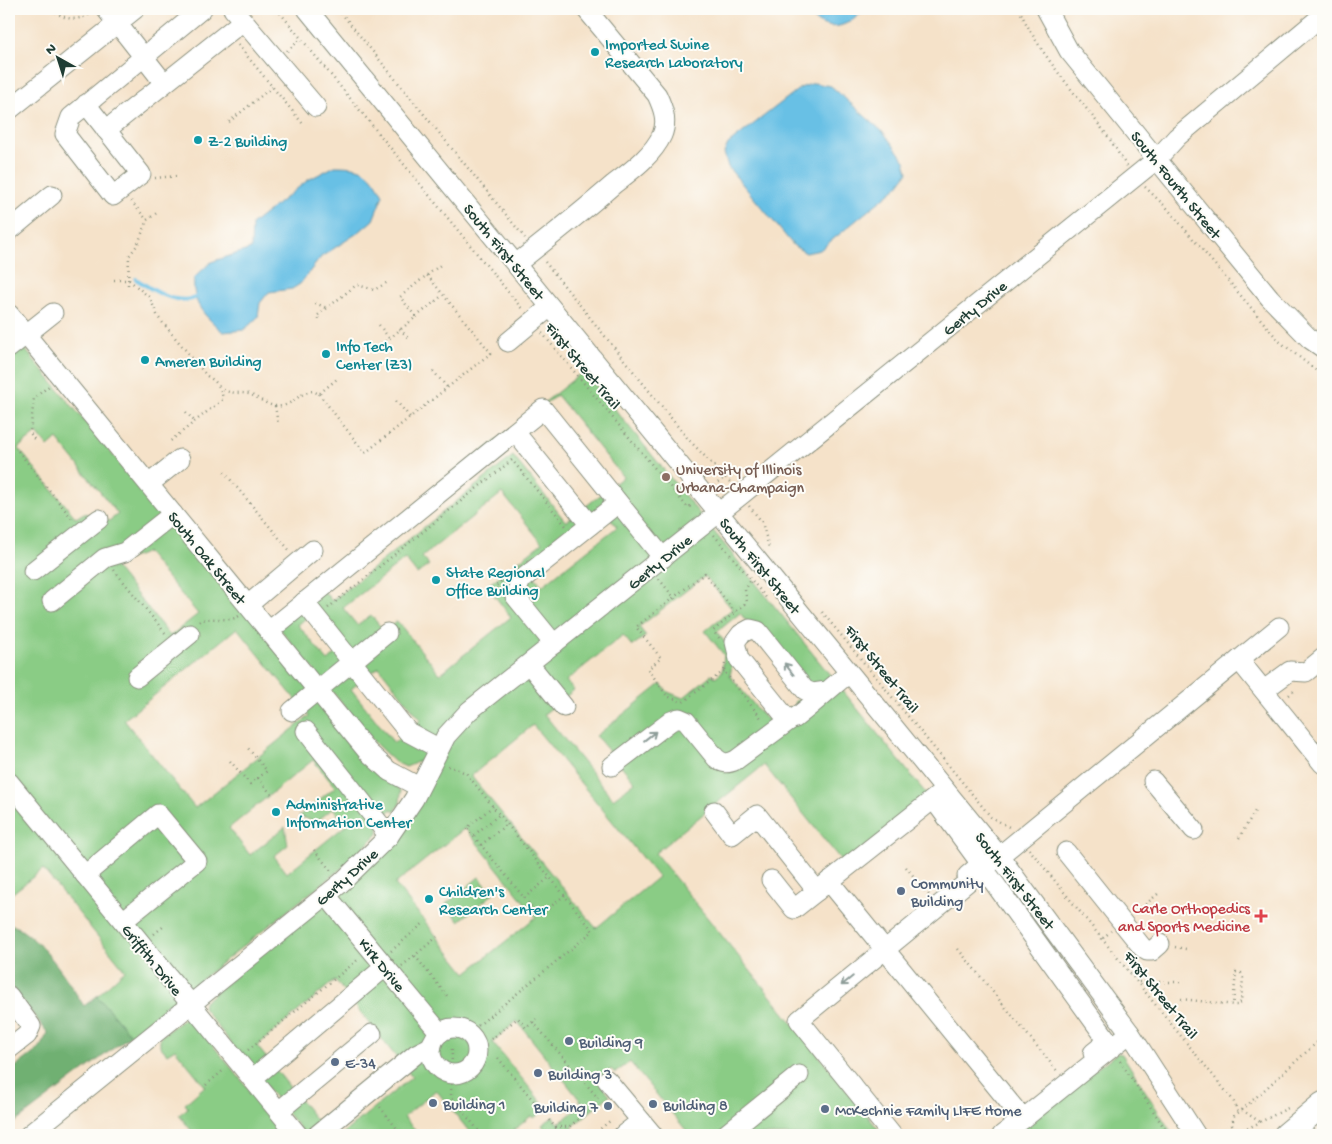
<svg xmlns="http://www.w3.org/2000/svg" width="1332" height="1144" font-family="'Gochi Hand',sans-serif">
<rect width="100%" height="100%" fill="#fdfcf7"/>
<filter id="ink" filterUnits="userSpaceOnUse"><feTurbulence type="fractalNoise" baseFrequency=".02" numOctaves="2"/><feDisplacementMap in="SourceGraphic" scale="10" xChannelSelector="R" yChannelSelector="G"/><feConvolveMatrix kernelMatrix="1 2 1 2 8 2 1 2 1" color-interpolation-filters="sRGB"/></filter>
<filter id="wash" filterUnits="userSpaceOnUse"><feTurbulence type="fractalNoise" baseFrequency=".0096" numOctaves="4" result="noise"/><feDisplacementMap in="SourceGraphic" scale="20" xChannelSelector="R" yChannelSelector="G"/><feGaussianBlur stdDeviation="1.12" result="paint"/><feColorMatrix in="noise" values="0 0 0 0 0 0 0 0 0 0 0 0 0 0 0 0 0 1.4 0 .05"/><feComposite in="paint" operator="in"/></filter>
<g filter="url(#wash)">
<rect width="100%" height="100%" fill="#f5e2c9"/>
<g fill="#8acc85" stroke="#54845c" fill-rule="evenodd">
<path d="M9 330 191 549 401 791 400 803 395 812 391 809 378 828V834L343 867 131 1035 97 996 125 970 43 869 9 896V838L12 835 9 830ZM37 433 48 447 57 439 118 514 109 521 84 513 76 518 18 448ZM146 552 198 614 170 636 114 566C123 557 136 559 146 552ZM237 628 309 716 195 808 124 720ZM313 760 335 787 299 816 316 822 333 808 346 825 287 873 274 856 288 845 285 827 250 855 229 828Z"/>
<path d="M584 371 928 796 844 864 764 765 655 853 883 1135H690L630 1062 615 1073 611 1069 598 1080 610 1095 572 1127 578 1135H549L542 1125 553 1117 558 1124 583 1104 517 1021 492 1042 546 1108 534 1118 531 1116 508 1135H472L436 1090 404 1117 419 1135H341L412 1077 335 980 257 1046 328 1135H305L203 1008 204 1002 390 846C418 815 424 788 438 749 427 755 418 763 406 767L395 762 375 743 270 617 285 608ZM557 395 623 477 566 522 513 456 332 601 318 584ZM502 493 542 543 487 586 511 617 440 674 397 621 384 631 371 615 357 625 343 608 405 559 417 574 429 565 422 557ZM602 508 617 527 542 586 527 567ZM705 576 732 609 705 631 724 655 722 672 715 677 712 674 683 698 668 692 661 684 596 736 635 782 613 799 544 714 574 690 566 681 623 635 632 646 646 636 639 627ZM316 609 346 645 328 661 298 625ZM740 613 807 699 795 701 796 706 772 711 768 719 765 718 730 676 734 654 717 632ZM379 667 421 720 394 743 351 689ZM533 725 658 877 596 928 471 776ZM465 828 536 917 466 973 395 884Z"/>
<path d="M479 877 493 894 459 921 446 904Z"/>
<path d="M185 1018 195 1024 287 1135H195L179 1115 188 1108 185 1104 205 1086 175 1049 167 1054 160 1046V1037Z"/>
<path d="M1117 1053 1122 1054 1173 1135H1011Z"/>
</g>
<path fill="#6fb072" stroke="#477653" d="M9 923C43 939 64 975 84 1006L97 996 131 1035 9 1127V1072L39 1049 48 1033 9 984Z"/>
<g fill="#67c0e5" stroke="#437e8c">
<path d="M804 9H866C844 30 825 35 804 9Z"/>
<path d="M814 83 831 86 884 133 905 161 908 172 897 187 820 250 806 253 794 246 728 167 724 153 728 144 800 88Z"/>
<path d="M335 166C363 166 370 170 383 195L373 220 359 232 321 257 300 284 292 289 269 292 260 303 258 317 244 330 223 332C204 315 192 305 194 278L211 262 251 249 252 224 308 180Z"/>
</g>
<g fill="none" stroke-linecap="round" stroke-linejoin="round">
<path stroke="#67c0e5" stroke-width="4" d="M136 279C152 290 175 305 195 298"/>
</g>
</g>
<g filter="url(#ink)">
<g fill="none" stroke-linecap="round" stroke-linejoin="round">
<g stroke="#8a907e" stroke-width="21">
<g id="minor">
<path d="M106 9 164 83"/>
<path d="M233 9 316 107"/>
<path d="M307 9 1000 857 1130 1033 1196 1135"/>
<path d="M1046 9 1069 51 1171 177 1270 298 1310 339 1323 348"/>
<path d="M86 104 141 174 113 196 65 134 71 117 202 9"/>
<path d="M9 110 135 9"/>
<path d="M106 130 243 21"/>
<path d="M9 231 52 195"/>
<path d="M516 264C549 238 582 212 614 184 631 171 653 155 662 135 668 121 663 108 657 95L586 9"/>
<path d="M9 314 368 752 389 771 419 787"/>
<path d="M508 342 550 307"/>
<path d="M9 348 53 313"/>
<path d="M515 432 590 525"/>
<path d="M149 484 180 459"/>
<path d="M33 571 99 519"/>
<path d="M52 601 105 558 125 552 173 514"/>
<path d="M304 602 408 732 438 748"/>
<path d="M248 605 313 550"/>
<path d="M269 631 543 409 663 558"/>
<path d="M554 644 515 596 521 580 618 503"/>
<path d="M1239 660 1323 764"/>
<path d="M529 664 564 707"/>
<path d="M137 677 190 634"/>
<path d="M1264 690 1290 671 1306 672 1323 658"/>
<path d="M827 691 813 693 805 690 758 631 750 629 741 634 735 642 739 659 784 715 790 720 795 718C814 704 830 688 848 674"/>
<path d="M292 711 387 633"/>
<path d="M306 731 389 836"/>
<path d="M612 766 671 721 679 718 686 721 716 758C723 764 728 764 736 760L790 720"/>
<path d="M1153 781 1194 830"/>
<path d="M9 782 298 1135"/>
<path d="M937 804 981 864 967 876"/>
<path d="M714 811 732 835 757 815 817 891"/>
<path d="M1066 852 1142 947 1147 951H1152L1160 944"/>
<path d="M85 875 158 814 197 861 123 921"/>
<path d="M990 877 1108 1041 1093 1053"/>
<path d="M771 880 794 909 945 790"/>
<path d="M829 881 1023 1119 1130 1033"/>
<path d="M326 895 440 1033"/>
<path d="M9 996 31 1026 27 1035 9 1049"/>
<circle cx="454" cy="1051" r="23"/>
<path d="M252 1079 385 967"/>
<path d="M607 1080 653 1135"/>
<path d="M279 1111 372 1034"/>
<path d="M29 1135 341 883 389 836 414 799 446 736 469 711 741 495 1157 159 1177 137 1323 15"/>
<path d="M317 1135 416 1054 432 1046"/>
<path d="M623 1135 641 1121"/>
<path d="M725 1135 799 1075"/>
<path d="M892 1135 799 1020 1279 627"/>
<path d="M1002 1135 1023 1119"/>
</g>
</g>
<g stroke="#8a907e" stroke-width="26">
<path id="major" d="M1286 1135 1323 1104"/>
</g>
<g stroke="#8a907e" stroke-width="2.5" stroke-dasharray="1 4" stroke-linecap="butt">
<path d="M51 9C65 20 76 22 92 13"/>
<path d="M277 9 523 310"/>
<path d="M338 9 525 238"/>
<path d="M1019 9C1040 55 1073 90 1103 130 1112 141 1118 154 1127 166"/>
<path d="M238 45 303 124"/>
<path d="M287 51 301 39"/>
<path d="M229 122 272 87"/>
<path d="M155 178 177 176"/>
<path d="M1145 187 1167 208 1279 341 1323 376"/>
<path d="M131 201 147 220 158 212"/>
<path d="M545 262 688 439 725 477"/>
<path d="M427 275 443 263"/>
<path d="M114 280H129L150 298 158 317 207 376C217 382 221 387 223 399L168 443"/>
<path d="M128 285 129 256 138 244 147 220"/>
<path d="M315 303 327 308"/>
<path d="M416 317 443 295"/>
<path d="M319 319 317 316 355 286 358 285 374 290 388 282"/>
<path d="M379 325 389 338"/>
<path d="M400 329 408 338"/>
<path d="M542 333 688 508 693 504"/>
<path d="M433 371 447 387"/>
<path d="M223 390C232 394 240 392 249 394 260 398 269 408 282 406 295 403 300 392 313 391L319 394 338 378"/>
<path d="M319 394 365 453 491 353 427 275 400 297 416 317 376 349"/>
<path d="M396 401 410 417"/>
<path d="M275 406 278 424"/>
<path d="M186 412 195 422"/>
<path d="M34 439 30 433 34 398 49 386"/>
<path d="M18 451 73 520"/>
<path d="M224 472 290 551"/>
<path d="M714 486 725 477 732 484"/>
<path d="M749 506 762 522 769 548"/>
<path d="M714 535 768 600"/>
<path d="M114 570 166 634"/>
<path d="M659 579 675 599"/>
<path d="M500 593 495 587 504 579"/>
<path d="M328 608 512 460 566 526"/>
<path d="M822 612 991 817 1011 828"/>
<path d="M199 622C211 614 226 624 239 616"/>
<path d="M719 638 713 631 747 602 745 590 751 580"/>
<path d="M725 664 724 671 762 719"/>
<path d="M724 671 683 702 667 696 648 669 661 658 636 627 705 573 735 612"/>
<path d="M1289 695 1294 691"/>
<path d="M230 761 250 784 267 771 247 747"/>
<path d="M448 766 466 773 593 931 474 1029"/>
<path d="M258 778 271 794"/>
<path d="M493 806 467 828 539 916 565 895"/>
<path d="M474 835 500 814"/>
<path d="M1239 838 1255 811"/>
<path d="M481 845 507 824"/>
<path d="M1029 849 1233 1100 1238 1112"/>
<path d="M314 850 332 872"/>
<path d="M906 867 929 895"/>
<path d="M524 898 550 877"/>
<path d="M1134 914 1159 893"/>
<path d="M154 934 164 926"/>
<path d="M1103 938 1111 931"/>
<path d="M1175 947 1186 949"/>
<path d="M958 949 1058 1072"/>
<path d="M391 951 425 922"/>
<path d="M415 956 448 997"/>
<path d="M402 966 437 937"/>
<path d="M1139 982H1182"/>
<path d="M1181 999 1235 1005H1237L1241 1002 1243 978 1241 973 1236 972 1233 1004"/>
<path d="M533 1022 598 1098"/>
<path d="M491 1039 518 1018 526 1028 536 1019"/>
<path d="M452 1049 451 1097 482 1135"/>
<path d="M248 1050 360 958"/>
<path d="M498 1058 542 1111"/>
<path d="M1120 1061 1169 1135"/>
<path d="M206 1085 225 1069"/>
<path d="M380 1107 402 1135"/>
<path d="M1242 1110 1323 1037"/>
<path d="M1242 1110 1260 1122 1239 1133 1232 1125 1234 1116Z"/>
<path d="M549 1120 562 1135"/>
<path d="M1260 1122 1288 1108"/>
<path d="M555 1127H569L592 1108 598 1098"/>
<path d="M576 1135 577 1134"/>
<path d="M593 1135 611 1120"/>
</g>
<use href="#minor" stroke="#fff" stroke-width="19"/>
<use href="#major" stroke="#fff" stroke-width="24"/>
</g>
<defs><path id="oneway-shaft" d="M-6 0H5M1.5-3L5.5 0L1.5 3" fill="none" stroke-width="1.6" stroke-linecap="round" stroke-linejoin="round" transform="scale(1.25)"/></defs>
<g stroke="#8f9e9a">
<use href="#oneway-shaft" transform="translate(789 669) rotate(-128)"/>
<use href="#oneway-shaft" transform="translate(650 736) rotate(-38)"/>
<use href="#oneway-shaft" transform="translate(847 981) rotate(141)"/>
</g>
</g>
<g fill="#0f9aa8" stroke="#fdfcf7" stroke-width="2">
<circle cx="595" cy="52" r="5"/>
<circle cx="198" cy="140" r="5"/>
<circle cx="326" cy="354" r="5"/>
<circle cx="145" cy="360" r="5"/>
<circle cx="436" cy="580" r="5"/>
<circle cx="276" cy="812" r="5"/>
<circle cx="429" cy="899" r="5"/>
</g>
<circle fill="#8d6e63" stroke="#fdfcf7" stroke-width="2" cx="666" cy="477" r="5"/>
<g fill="#5c6f8a" stroke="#fdfcf7" stroke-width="2">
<circle cx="901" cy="891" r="5"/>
<circle cx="569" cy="1041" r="5"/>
<circle cx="335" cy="1062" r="5"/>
<circle cx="538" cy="1073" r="5"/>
<circle cx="433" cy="1103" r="5"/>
<circle cx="653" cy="1104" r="5"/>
<circle cx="608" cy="1106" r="5"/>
<circle cx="825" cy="1109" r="5"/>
</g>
<path fill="#e0444e" stroke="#fdfcf7" stroke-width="2" d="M1258.5 908.5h5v5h5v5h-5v5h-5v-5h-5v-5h5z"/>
<g text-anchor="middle" stroke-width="4" stroke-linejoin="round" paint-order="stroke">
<g font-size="16" fill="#0d838f" stroke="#fdfcf7" text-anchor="start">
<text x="605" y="49">Imported Swine<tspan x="605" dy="18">Research Laboratory</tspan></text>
<text x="208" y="146">Z-2 Building</text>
<text x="336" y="351">Info Tech<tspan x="336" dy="18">Center (Z3)</tspan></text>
<text x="155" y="366">Ameren Building</text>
<text x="446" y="577">State Regional<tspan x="446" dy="18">Office Building</tspan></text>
<text x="286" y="809">Administrative<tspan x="286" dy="18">Information Center</tspan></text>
<text x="439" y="896">Children's<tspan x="439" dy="18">Research Center</tspan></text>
</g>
<g font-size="16" fill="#1f3d34" stroke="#fdfcf7">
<text transform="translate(1177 184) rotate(51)" y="6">South Fourth Street</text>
<text transform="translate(505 251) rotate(51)" y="6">South First Street</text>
<text transform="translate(974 307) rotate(-39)" y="6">Gerty Drive</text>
<text transform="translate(584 365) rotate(50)" y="6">First Street Trail</text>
<text transform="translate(208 557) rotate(51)" y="6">South Oak Street</text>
<text transform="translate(659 561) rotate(-39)" y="6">Gerty Drive</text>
<text transform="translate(761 565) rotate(51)" y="6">South First Street</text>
<text transform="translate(883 668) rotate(51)" y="6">First Street Trail</text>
<text transform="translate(346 876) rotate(-42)" y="6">Gerty Drive</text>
<text transform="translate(1016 880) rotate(52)" y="6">South First Street</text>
<text transform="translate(153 959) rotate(51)" y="6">Griffith Drive</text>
<text transform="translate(383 964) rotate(51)" y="6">Kirk Drive</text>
<text transform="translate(1162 994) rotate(51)" y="6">First Street Trail</text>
</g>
<g font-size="16" fill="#785e54" stroke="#fdfcf7" text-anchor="start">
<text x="676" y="474">University of Illinois<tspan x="676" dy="18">Urbana-Champaign</tspan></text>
</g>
<g font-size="16" fill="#4e5e75" stroke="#fdfcf7" text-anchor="start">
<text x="911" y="888">Community<tspan x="911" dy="18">Building</tspan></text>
<text x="579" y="1047">Building 9</text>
<text x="345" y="1068">E-34</text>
<text x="548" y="1079">Building 3</text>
<text x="443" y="1109">Building 1</text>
<text x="663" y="1110">Building 8</text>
<text x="598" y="1112" text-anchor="end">Building 7</text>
<text x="835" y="1115">McKechnie Family LIFE Home</text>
</g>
<g font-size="16" fill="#be3a42" stroke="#fdfcf7" text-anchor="end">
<text x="1250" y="913">Carle Orthopedics<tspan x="1250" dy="18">and Sports Medicine</tspan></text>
</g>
</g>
<rect width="1332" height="1144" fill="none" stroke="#fdfcf7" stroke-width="30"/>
<g transform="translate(58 58) rotate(321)" stroke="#fdfcf7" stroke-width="4" paint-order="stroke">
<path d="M0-4L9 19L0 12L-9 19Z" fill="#1f3d34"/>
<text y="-8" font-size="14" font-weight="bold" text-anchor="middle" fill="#1f3d34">N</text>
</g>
</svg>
